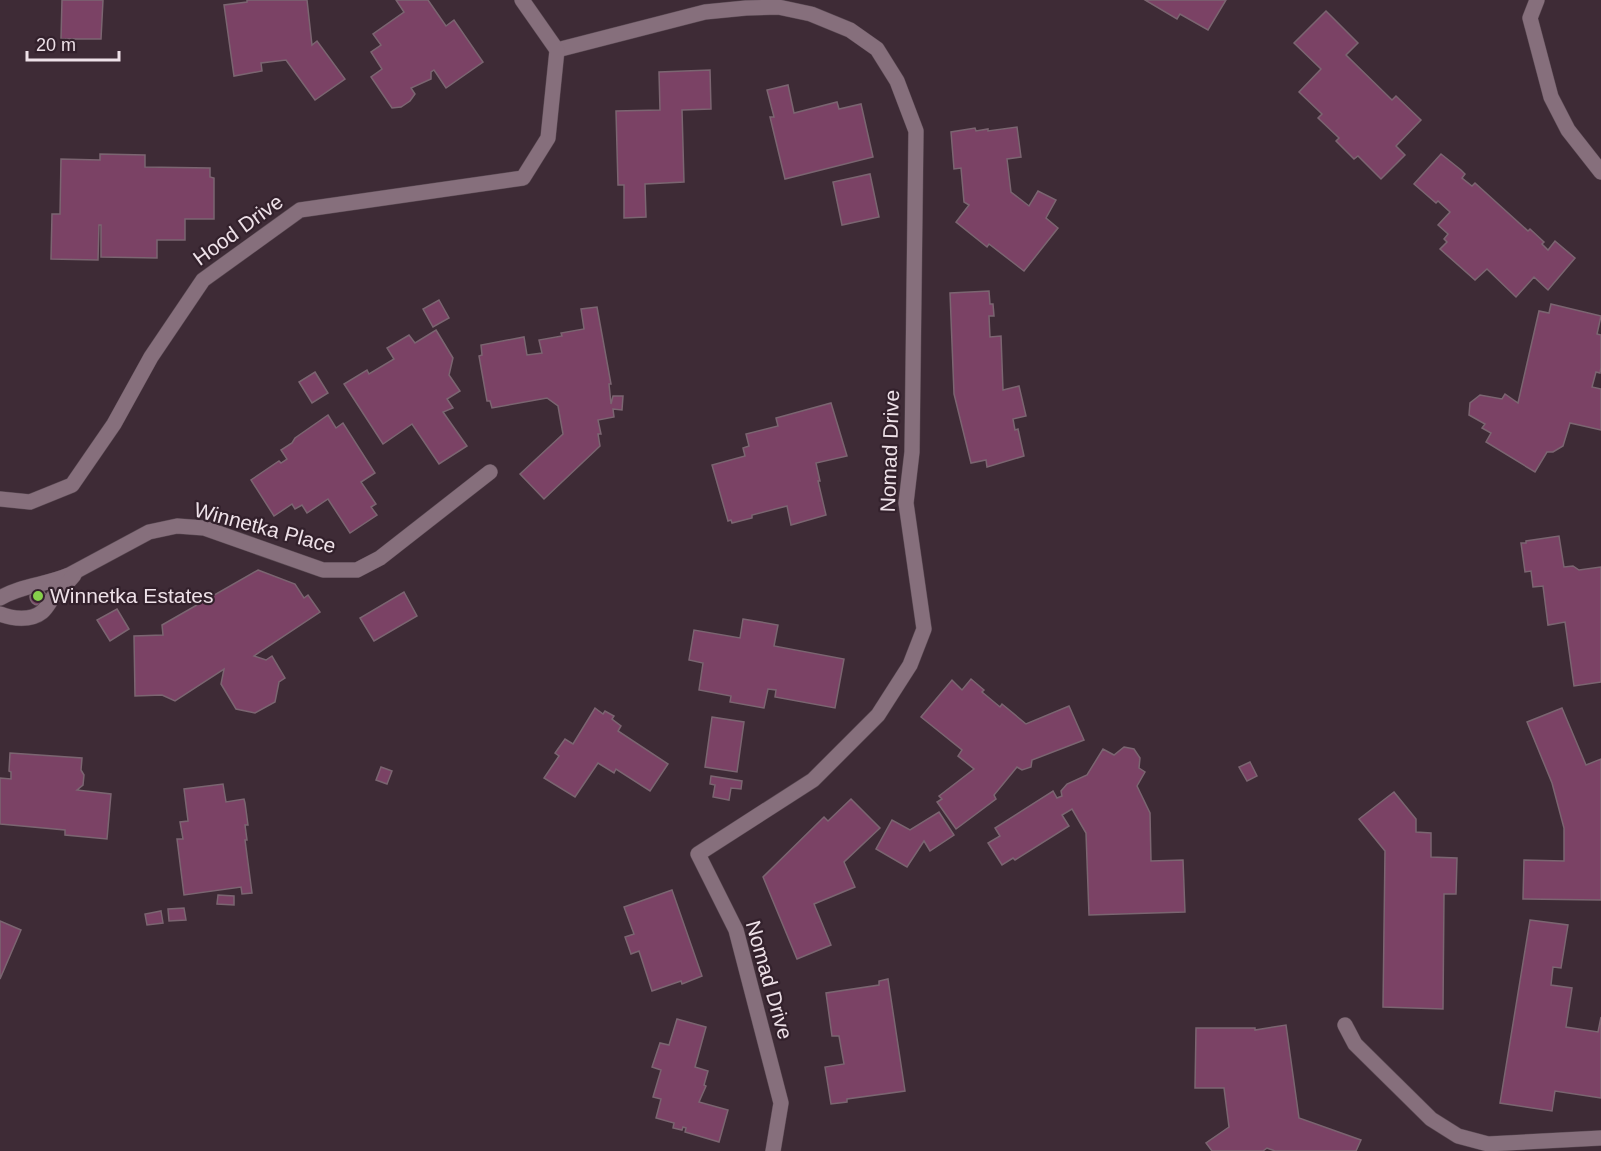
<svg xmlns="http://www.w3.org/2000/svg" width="1601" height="1151" font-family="Helvetica,sans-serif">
<rect width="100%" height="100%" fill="#3e2b36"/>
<g fill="#7b4265" stroke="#7b6571" stroke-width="1.5">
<path d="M62 0H103L101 39H61Z"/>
<path d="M247 0H307L312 45 317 41 345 79 315 100 286 60 261 63 262 71 234 76 224 5 247 2Z"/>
<path d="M396 0H428L446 26 454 20 483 62 446 88 434 70 431 72V79L411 88 415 94 410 101 401 107 392 108 371 77 382 69 371 52 381 45 373 34 404 12Z"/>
<path d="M1145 0H1226L1208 30 1180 14 1177 19Z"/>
<path d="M1326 11 1358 43 1346 55 1392 100 1396 96 1421 120 1396 146 1405 155 1381 179 1358 156 1354 159 1336 141 1339 138 1318 118 1322 114 1299 92 1321 69 1294 43Z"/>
<path d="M710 70 711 109 682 110 684 182 645 184 646 217 624 218V185H618L616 111 660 110 659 72Z"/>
<path d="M788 85 794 113 837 102 839 109 861 104 873 157 785 179 770 117H774L767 90Z"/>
<path d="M1017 127 1021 157 1007 159 1011 192 1029 206 1038 191 1056 200 1046 218 1058 228 1024 271 989 244 987 247 956 222 969 205 964 202 961 168 954 169 951 132 975 128 976 131 988 129V131Z"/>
<path d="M100 154 145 155V167L210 168V177L214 178V219H185V240H157V258L101 257V225H99L98 260 51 259 52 214H60L61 159 100 160Z"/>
<path d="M1441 154 1461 170 1465 174 1462 178 1472 186 1475 183 1528 231 1530 229 1544 242 1542 244 1548 250 1555 241 1575 258 1548 290 1534 277 1516 297 1487 269 1475 280 1440 249 1447 242 1444 239 1448 234 1438 225 1450 212 1438 201 1436 203 1414 184Z"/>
<path d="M870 174 879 217 842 225 833 182Z"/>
<path d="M989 291 990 304H993L994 316H989L990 337 1001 336 1003 390 1019 386 1026 416 1013 419 1015 430 1018 429 1024 456 987 467 986 460 971 463 954 394 950 293Z"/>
<path d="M439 300 449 318 433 327 423 309Z"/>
<path d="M1551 304 1601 316 1597 334 1601 335V367L1600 373 1596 372 1592 387 1601 389V430L1570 423 1563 446 1553 452H1547L1535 472 1486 442 1491 433 1482 428 1485 424 1469 415 1470 403 1480 395 1502 399 1505 394 1518 403 1539 311 1549 313Z"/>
<path d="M597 307 611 384H609L611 404 613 396H623L622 410 613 409 614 417 598 420 601 434H598L600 446 544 499 520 474 563 434 558 406 547 398 492 408 490 401H487L479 356 482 355 481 345 524 337 527 355 542 353 539 340 562 336 561 333 584 329 581 309Z"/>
<path d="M436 330 453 358 449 375 460 391 447 399 453 408 443 412 467 446 439 464 412 424 383 444 344 384 367 370 369 374 394 359 387 348 409 335 415 343Z"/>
<path d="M315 372 328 393 312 403 299 382Z"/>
<path d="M831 403 847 456 816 463 820 481H818L826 515 791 525 787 506 752 515V518L732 523 731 520 728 521 712 465 745 456 743 448 749 446 746 434 778 426 776 418Z"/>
<path d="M328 415 336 428 343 423 375 473 361 482 376 504 371 507 377 515 350 533 328 499 307 513 302 505 295 509 292 504 274 516 251 480 279 461 281 463 287 459 281 450 292 443 295 438Z"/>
<path d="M1559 536 1564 567 1573 566 1579 570 1601 567V682L1574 686 1565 622 1548 625 1543 586 1533 587 1531 571 1525 572 1521 543H1526V541Z"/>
<path d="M258 570 295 584 304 598 308 595 320 612 254 656 266 660 272 656 285 678 279 682 275 702 255 713 236 709 221 684 224 669 175 701 162 695 135 696 134 636 163 635 162 625Z"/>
<circle cx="38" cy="597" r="8"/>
<path d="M404 592 417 616 374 641 360 618Z"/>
<path d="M117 609 129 629 110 641 97 620Z"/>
<path d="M743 619 778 625 774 646 844 659 835 708 775 697 776 690 768 689 764 708 730 702 731 696 699 690 703 663 689 660 694 630 740 638Z"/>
<path d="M971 679 984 690 982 692 1000 707 1002 704 1026 724 1069 706 1084 740 1032 760 1031 767 1022 770 1017 767 994 795 996 799 956 829 937 802 942 799 939 796 974 769 958 756 962 750 921 717 952 680 962 690Z"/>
<path d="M595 708 603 714 605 711 614 716 612 719 621 726 618 731 668 764 650 791 616 769 614 773 598 763 575 797 544 778 559 756 555 753 565 739 573 744Z"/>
<path d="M1562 708 1586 765 1601 759V900L1523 899 1524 860 1564 861V828L1552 783 1527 722Z"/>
<path d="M712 717 744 722 737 772 705 767Z"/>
<path d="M1124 747 1134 749 1140 758 1139 768 1145 772 1137 786 1150 813 1151 861 1183 860 1185 912 1089 915 1086 833 1072 809 1062 815 1069 826 1015 860 1013 858 1002 865 988 843 1000 836 995 828 1053 791 1057 798 1062 796 1061 791 1067 784 1087 775 1103 749 1114 755Z"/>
<path d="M10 753 82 758 81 770 84 775 83 785 77 790 111 794 107 839 65 835V830L0 824V778L11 779V772L9 771Z"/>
<path d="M1250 762 1257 776 1247 781 1239 767Z"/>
<path d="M381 767 392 771 387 784 376 780Z"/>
<path d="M711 776 742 781 741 789 731 788 729 800 713 797 715 785 710 784Z"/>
<path d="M223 784 226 802 244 799 245 803 248 825H245L247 840H245L252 893 242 894 241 887 184 895 177 839H183L180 822 188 821 184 789Z"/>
<path d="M1394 792 1416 819V832L1431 833V857L1457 858 1456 894H1444L1443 1009 1383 1007 1385 851 1359 819Z"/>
<path d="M851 799 880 828 844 862 855 887 814 904 831 945 797 959 763 877 824 817 828 821Z"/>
<path d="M939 812 954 835 930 851 924 841 907 867 876 849 892 820 910 830Z"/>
<path d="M672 890 702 976 682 984 681 981 652 991 639 951 631 954 625 937 634 934 624 907Z"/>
<path d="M218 895 234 896V905L217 904Z"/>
<path d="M184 908 186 920 169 921 168 909Z"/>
<path d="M161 911 163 923 147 925 145 914Z"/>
<path d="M1530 920 1568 925 1561 968 1553 967 1551 985 1572 988 1566 1027 1598 1032 1601 1017V1098L1555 1091 1552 1111 1500 1103Z"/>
<path d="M0 921 21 930 0 979Z"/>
<path d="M888 979 905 1091 847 1099V1102L831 1104 825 1067 844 1064 839 1036H832L826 993 879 985V981Z"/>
<path d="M677 1019 706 1027 695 1067 708 1071 704 1085 706 1086 699 1102 728 1110 719 1142 685 1132 686 1128 683 1127 682 1130 673 1128 674 1123 656 1118 661 1099 653 1097 661 1070 652 1067 660 1043 669 1045Z"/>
<path d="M1286 1025 1299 1118 1361 1140 1356 1151H1275L1267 1148 1263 1151H1212L1206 1143 1229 1127 1224 1088H1195L1196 1028H1255V1030Z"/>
</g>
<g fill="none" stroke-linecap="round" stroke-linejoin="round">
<g stroke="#594952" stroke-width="16">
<g id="street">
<path d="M1537 0 1530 18 1551 97 1568 130 1601 172"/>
<path d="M557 50 705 12 746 8 778 7 811 14 850 30 877 49 897 81 916 131 912 452 906 503 924 629 910 665 878 715 813 780 698 854 736 930 781 1103 773 1151"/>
<path d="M0 499 30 502 72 485 114 424 151 357 203 280 300 210 523 178 548 138 557 50 522 0"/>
<path d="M0 598C22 585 46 585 69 575L149 532 177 526 204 528 323 570H357L380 558 490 472"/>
<path d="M0 614C12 619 31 621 42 612 47 608 50 601 54 596 60 589 68 583 74 575"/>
<path d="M1345 1025 1355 1044 1431 1119 1458 1136 1488 1144 1601 1138"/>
</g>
</g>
<use href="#street" stroke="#866f7c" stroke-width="15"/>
</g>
<circle fill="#86cf4b" stroke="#33212c" stroke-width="2" cx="38" cy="596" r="6"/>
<g text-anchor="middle" stroke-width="4.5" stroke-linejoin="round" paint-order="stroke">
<g font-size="21" fill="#eee1e8" stroke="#33212c">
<text transform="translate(238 230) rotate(-36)" y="7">Hood Drive</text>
<text transform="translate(890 451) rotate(-88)" y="7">Nomad Drive</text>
<text transform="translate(265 528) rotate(15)" y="7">Winnetka Place</text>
<text transform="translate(769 980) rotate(74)" y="7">Nomad Drive</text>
</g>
<g font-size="21" fill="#eee1e8" stroke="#33212c" text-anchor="start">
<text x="50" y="603">Winnetka Estates</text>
</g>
</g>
<path d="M27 51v9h92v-9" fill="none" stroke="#eee1e8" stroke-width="3"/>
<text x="36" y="51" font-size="18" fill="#eee1e8" stroke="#33212c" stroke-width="4.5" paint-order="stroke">20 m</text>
</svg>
